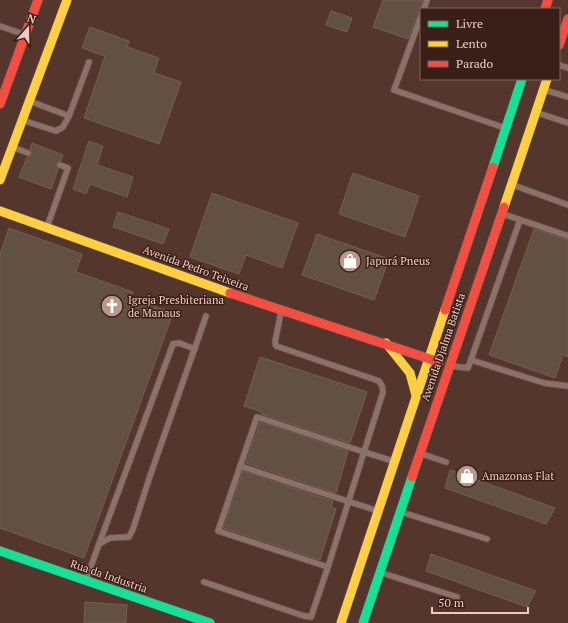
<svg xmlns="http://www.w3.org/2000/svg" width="568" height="623" font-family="'PT Serif',serif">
<rect width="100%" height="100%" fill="#55362c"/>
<g fill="#625143" stroke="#726151">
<path d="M383 0H423L408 39 373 27Z"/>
<path d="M331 11 352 18 347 32 326 25Z"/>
<path d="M90 27 129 41 127 47 159 58 154 73 181 82 159 144 84 118 105 56 82 48Z"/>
<path d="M89 141 103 146 97 165 133 177 127 197 90 184 86 194 73 189Z"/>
<path d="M32 143 63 155 61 161 56 163 58 169 51 189 19 177 27 157 32 154 30 149Z"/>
<path d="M353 173 419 196 405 237 339 214Z"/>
<path d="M212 193 298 223 282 268 246 255 239 274 190 257Z"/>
<path d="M118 212 169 229 163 244 113 227Z"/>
<path d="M9 228 82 254 76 272 133 292 131 298 173 313 84 558 0 528V254Z"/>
<path d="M534 229 568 240V357L563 355 555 378 489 355Z"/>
<path d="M317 234 389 259 374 300 302 275Z"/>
<path d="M260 357 367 392 350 443 261 414 262 412 244 406Z"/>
<path d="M260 422 348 451 336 493 246 463Z"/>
<path d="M450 470 555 508 546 524 445 488Z"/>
<path d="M243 471 333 501 331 507 336 509 320 560 223 528Z"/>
<path d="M431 554 536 591 527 607 426 571Z"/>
<path d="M85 602 127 605 126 623H84Z"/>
</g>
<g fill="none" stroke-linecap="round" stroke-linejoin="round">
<g stroke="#6e534a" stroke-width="7">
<g id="lane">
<path d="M424 9 427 0"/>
<path d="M421 16 394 90 505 128"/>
<path d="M0 26 23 34"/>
<path d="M559 65 568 68"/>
<path d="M545 90 568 97"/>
<path d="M32 102 69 116 89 62"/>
<path d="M538 113 568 123"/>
<path d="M25 121 56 131 63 127 69 116"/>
<path d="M15 148 28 153"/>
<path d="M513 185 568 205"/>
<path d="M503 214 568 236"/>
<path d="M47 227 68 168 60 165"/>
<path d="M281 312 275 342 276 346 379 381 382 386 383 392 364 452 393 461"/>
<path d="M471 360 544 383 568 386"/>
<path d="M451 366 468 368 520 220"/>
<path d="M257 417 364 452 328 567 218 531Z"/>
<path d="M422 454 446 462"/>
<path d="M240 466 378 511"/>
<path d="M401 512 487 539"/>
<path d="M99 544 173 344 179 343 195 349"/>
<path d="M382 573 457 597"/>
<path d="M86 580 99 544 110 538 129 537 133 529 150 476 206 316"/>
<path d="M204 582 304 616 311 617 328 567"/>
</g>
</g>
<g stroke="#6e534a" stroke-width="10">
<g id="fast">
<path d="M493 167 522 79"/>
<path d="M0 551 210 623"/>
<path d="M363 623 412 477"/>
</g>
</g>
<g stroke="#6e534a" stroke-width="10">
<g id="slow">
<path d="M0 180 67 0"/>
<path d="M504 207 547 79"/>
<path d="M0 211 230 293"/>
<path d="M386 343 410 373 416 395"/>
<path d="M341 623 445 310"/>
</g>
</g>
<g stroke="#6e534a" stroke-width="10">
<g id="jam">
<path d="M545 9 548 0"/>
<path d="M559 45 568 19"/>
<path d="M0 104 38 0"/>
<path d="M230 293 439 362"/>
<path d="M445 310 493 167"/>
<path d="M412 477 504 207"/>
</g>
</g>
<use href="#lane" stroke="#8a726b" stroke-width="5.5"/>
<use href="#fast" stroke="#16e098" stroke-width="9"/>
<use href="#slow" stroke="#ffcf43" stroke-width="9"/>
<use href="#jam" stroke="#f24e42" stroke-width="9"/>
</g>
<defs>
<g id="shop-disc" transform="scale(1.15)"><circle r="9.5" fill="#b8978c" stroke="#391f17"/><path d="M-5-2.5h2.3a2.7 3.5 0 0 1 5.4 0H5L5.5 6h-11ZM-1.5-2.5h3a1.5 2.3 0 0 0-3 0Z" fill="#fff"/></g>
<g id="church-disc" transform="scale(1.15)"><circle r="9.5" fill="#b8978c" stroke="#391f17"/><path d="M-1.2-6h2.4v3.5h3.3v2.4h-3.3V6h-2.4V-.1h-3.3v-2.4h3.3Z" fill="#fff"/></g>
</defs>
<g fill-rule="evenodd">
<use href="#shop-disc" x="350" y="261"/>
<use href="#church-disc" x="112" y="306"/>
<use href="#shop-disc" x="467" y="476"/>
</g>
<g text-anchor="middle" stroke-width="3" stroke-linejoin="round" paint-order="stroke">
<g font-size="11" fill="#eecbc0" stroke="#391f17" text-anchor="start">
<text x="366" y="265">Japurá Pneus</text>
<text x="128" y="304">Igreja Presbiteriana<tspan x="128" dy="13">de Manaus</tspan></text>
<text x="482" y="480">Amazonas Flat</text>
</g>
<g font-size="11" fill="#eecbc0" stroke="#391f17">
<text transform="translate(196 268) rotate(20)" y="4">Avenida Pedro Teixeira</text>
<text transform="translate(443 347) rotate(-71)" y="4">Avenida Djalma Batista</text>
<text transform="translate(109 576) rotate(19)" y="4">Rua da Industria</text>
</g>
</g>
<rect x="420" y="8" width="140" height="72" fill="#391f17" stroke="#81645b"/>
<rect x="428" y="21" width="20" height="6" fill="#16e098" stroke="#81645b"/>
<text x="456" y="28" font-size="12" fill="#eecbc0">Livre</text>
<rect x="428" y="41" width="20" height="6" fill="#ffcf43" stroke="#81645b"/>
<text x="456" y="48" font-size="12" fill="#eecbc0">Lento</text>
<rect x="428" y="61" width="20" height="6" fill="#f24e42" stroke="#81645b"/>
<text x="456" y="68" font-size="12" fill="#eecbc0">Parado</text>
<g transform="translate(28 28) rotate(20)" stroke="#391f17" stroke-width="3" paint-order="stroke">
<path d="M0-3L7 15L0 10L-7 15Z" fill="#eecbc0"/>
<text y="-6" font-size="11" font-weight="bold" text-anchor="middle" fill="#eecbc0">N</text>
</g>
<path d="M432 607v6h96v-6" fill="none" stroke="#eecbc0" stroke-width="2"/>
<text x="438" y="607" font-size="12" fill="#eecbc0" stroke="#391f17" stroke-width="3" paint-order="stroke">50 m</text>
</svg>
